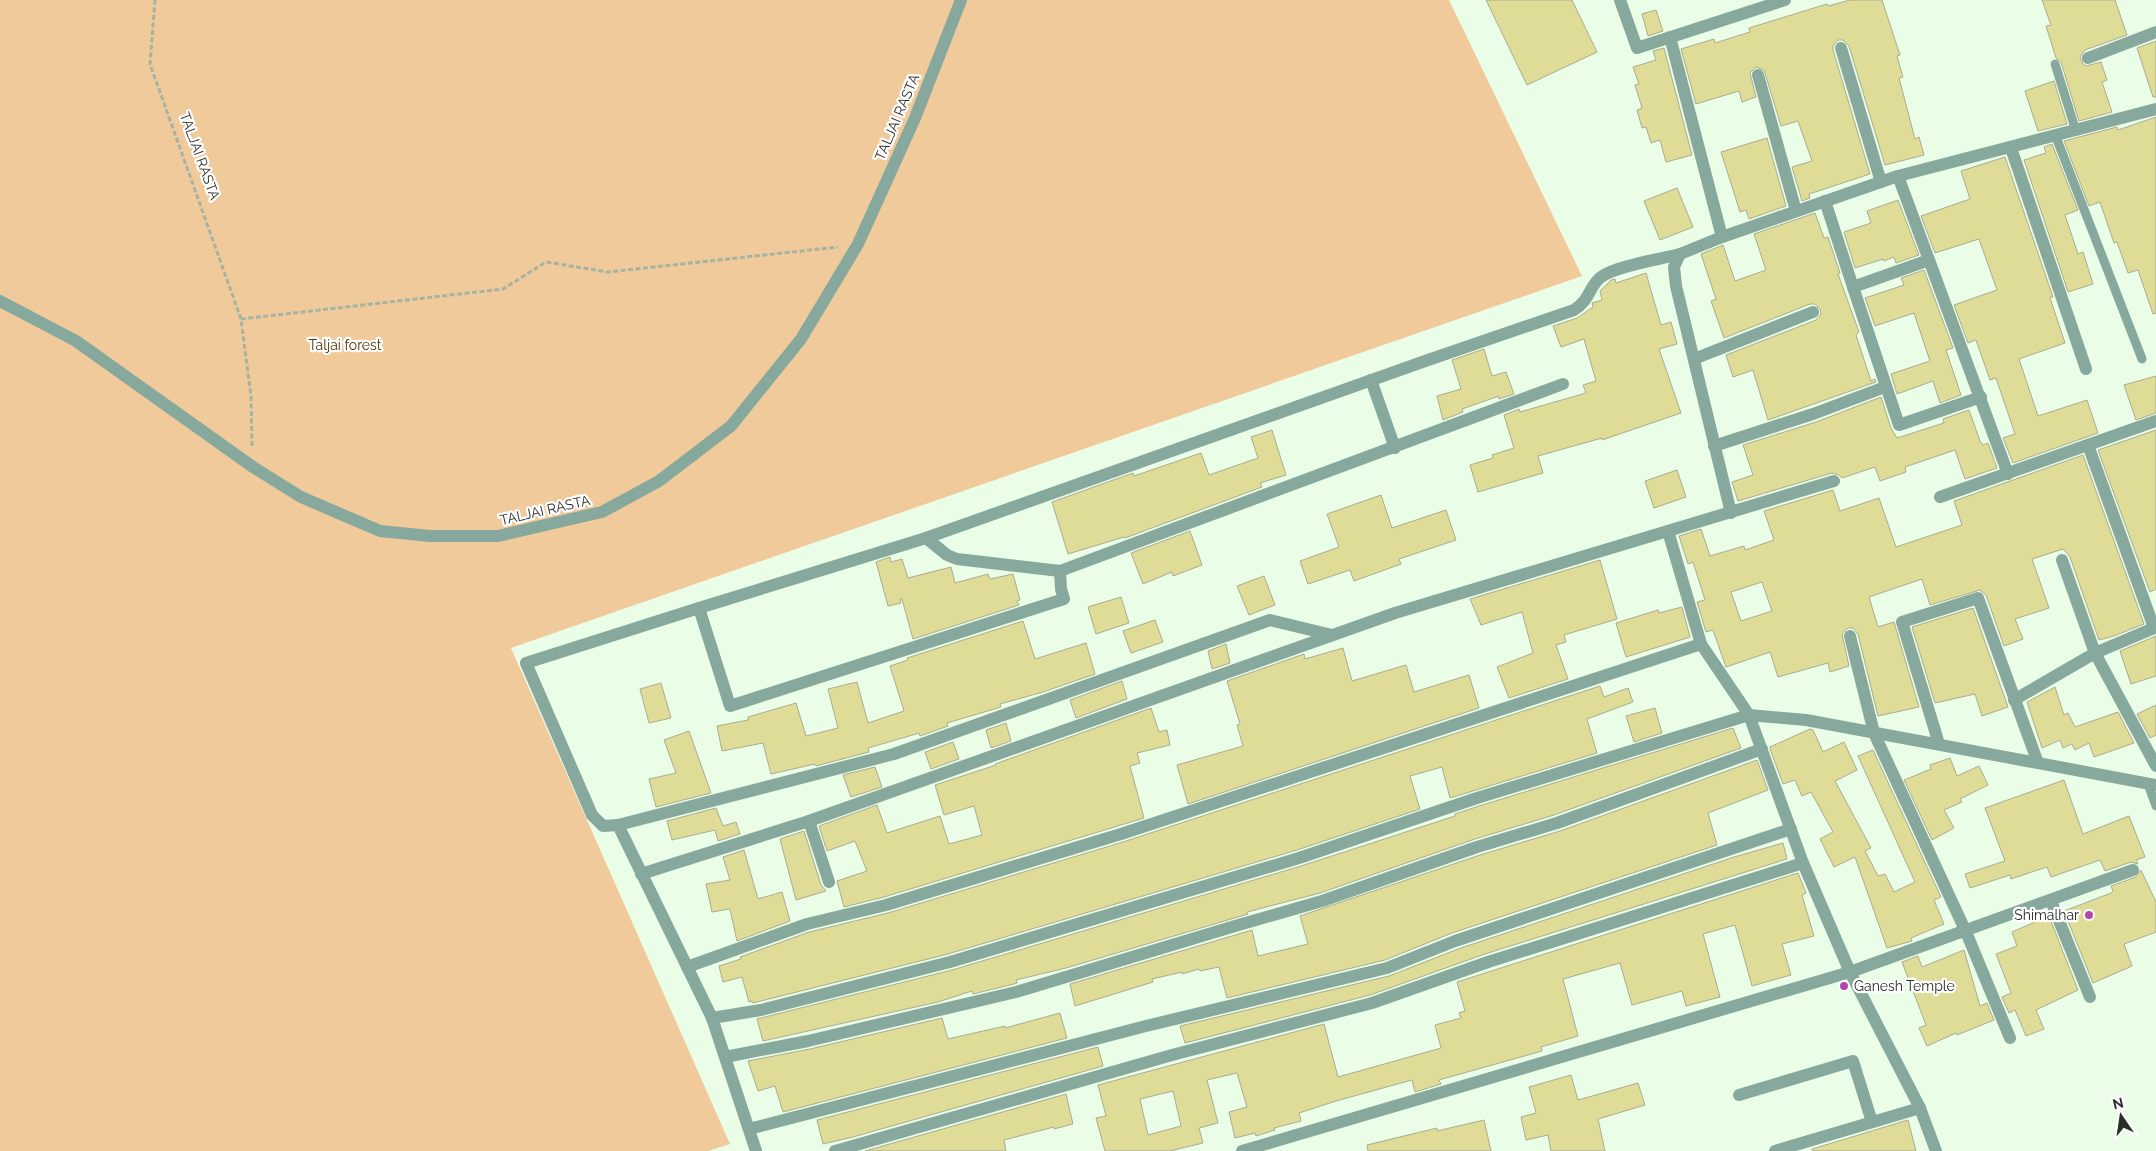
<svg xmlns="http://www.w3.org/2000/svg" width="2156" height="1151" font-family="Raleway,sans-serif">
<rect width="100%" height="100%" fill="#eafde7"/>
<path fill="#f0ca9b" d="M0 0H1449L1582 276 511 648 730 1144 708 1151H0Z"/>
<g fill="#dedc97" stroke="#abab91" fill-rule="evenodd">
<path d="M1486 0H1572L1597 52 1527 85Z"/>
<path d="M1850 0H1882L1900 55 1897 56 1903 77 1899 78 1915 139 1919 137 1924 155 1885 165 1849 46 1843 40H1838L1833 46V50L1870 174 1809 194 1810 198 1802 201 1792 167 1812 161 1798 121 1781 126 1764 70 1756 67 1750 73 1756 97 1742 102 1739 91 1696 104 1681 49 1714 39 1715 43 1750 32 1749 28 1827 4 1828 6Z"/>
<path d="M2042 0H2115L2127 35 2085 50 2080 57 2083 64 2086 66 2101 62 2107 80 2102 82 2112 112 2079 121 2061 62 2056 58 2046 26 2051 25Z"/>
<path d="M1656 10 1663 31 1648 36 1642 14Z"/>
<path d="M2156 41V97H2153L2137 48Z"/>
<path d="M1664 48 1692 155 1666 162 1660 140 1651 143 1646 127 1642 128 1637 110 1642 108 1635 85 1639 84 1633 67 1656 60 1653 51Z"/>
<path d="M2054 81 2067 124 2038 131 2025 91Z"/>
<path d="M2156 117V313L2153 314 2138 270 2128 273 2117 242 2114 243 2100 202 2089 206 2064 141 2117 127 2118 130Z"/>
<path d="M1767 138 1786 206 1749 219 1746 210 1740 212 1721 152Z"/>
<path d="M2052 144 2078 210 2065 215 2078 254 2083 252 2093 284 2068 292 2024 160 2046 153 2044 147Z"/>
<path d="M2005 157 2053 297H2050L2051 301 2065 343 2019 359 2038 416 2087 400 2098 433 2013 463 2003 438 2015 434 1996 378 1990 380 1976 340 1968 343 1954 305 1997 290 1979 239 1935 253 1921 216 1970 199 1961 171Z"/>
<path d="M1677 188 1693 227 1660 240 1644 201Z"/>
<path d="M1898 200 1919 255 1896 263 1894 257 1884 261 1883 259 1855 268 1844 232 1871 223 1867 211Z"/>
<path d="M1815 213 1824 238 1828 237 1840 273 1838 274 1859 332 1856 335 1871 381 1875 379 1876 382 1768 420 1753 370 1733 377 1726 355 1816 320 1821 314 1820 309 1815 304H1810L1724 338 1711 301 1716 299 1701 254 1723 245 1735 281 1766 270 1754 234Z"/>
<path d="M1924 270 1953 348 1946 350 1961 395 1940 403 1933 381 1897 394 1891 374 1930 361 1914 313 1875 326 1865 298 1904 285 1901 278Z"/>
<path d="M1646 273 1661 325 1671 322 1677 344 1659 349 1681 413 1602 440V438L1538 456 1543 473 1478 492 1470 465 1493 458 1492 455 1514 448 1504 415 1519 409 1520 412 1586 393 1583 385 1596 381 1584 339 1561 347 1553 326 1577 318 1593 307 1592 303 1602 300 1600 291 1611 280 1615 279 1616 283Z"/>
<path d="M1484 349 1492 376 1506 372 1514 394 1499 399V396L1462 409 1463 412 1443 420 1437 396 1461 389 1452 360Z"/>
<path d="M2156 376V413L2136 420 2124 385Z"/>
<path d="M1881 397 1891 428 1897 438 1944 423 1943 419 1969 410 1980 441 1983 445 1988 443 1997 468 1965 479 1955 450 1905 467 1906 472 1880 481 1875 467 1842 478 1839 475 1832 473 1738 501 1732 482 1753 475 1743 445 1816 422Z"/>
<path d="M1272 430 1286 475 1260 483 1262 487 1125 538 1124 537 1068 554 1052 502 1133 473 1134 476 1201 453 1209 475 1258 458 1251 437Z"/>
<path d="M2156 430V589L2150 592 2098 450Z"/>
<path d="M2083 455 2144 624 2114 636 2099 640 2070 557 2063 549 2032 559 2049 608 2015 619 2023 639 2004 646 1986 595 1980 590 1930 605 1922 579 1869 597 1878 627 1894 622 1919 707 1878 716 1858 634 1853 628H1848L1842 634 1849 666 1830 672 1828 663 1778 677 1770 652 1726 667 1713 630 1706 632 1697 602 1705 600 1693 562 1688 564 1679 536 1701 529 1710 556 1744 546 1745 550 1774 540 1764 511 1833 490 1840 511 1879 498 1896 547 1962 525 1954 501ZM1762 582 1772 611 1741 621 1731 592Z"/>
<path d="M1677 470 1686 497 1654 508 1645 481Z"/>
<path d="M1381 495 1392 528 1446 510 1456 540 1399 559 1401 564 1354 581 1350 570 1308 584 1300 561 1339 547 1327 514Z"/>
<path d="M1190 531 1202 565 1173 576 1172 572 1143 584 1131 553Z"/>
<path d="M890 557 891 562 902 559 908 578 951 567 955 583 988 574 990 579 1013 574 1020 600 1017 601 1019 605 913 639 902 599H900L901 603 888 606 876 562Z"/>
<path d="M1600 560 1617 619 1564 635 1566 642 1556 645 1568 679 1509 698 1497 667 1533 653 1522 612 1481 625 1470 599Z"/>
<path d="M1264 576 1275 605 1249 615 1237 586Z"/>
<path d="M1121 597 1129 623 1096 634 1088 607Z"/>
<path d="M1682 607 1690 637 1626 657 1616 623 1658 610 1659 613Z"/>
<path d="M1973 608 2008 707 1982 716 1975 694 1935 703 1912 627Z"/>
<path d="M1155 620 1163 642 1131 653 1123 631Z"/>
<path d="M1023 621 1035 659 1086 643 1095 674 1043 692 1000 704 1001 707 947 723 948 726 920 736 919 733 916 734 868 748 869 752 816 766 815 764 771 774 763 743 722 751 717 726 748 720V717L796 703 806 736 838 728 828 689 857 682 868 723 904 711 890 666 908 660 907 658Z"/>
<path d="M2156 636V676L2131 684 2120 651Z"/>
<path d="M1226 644 1230 663 1212 669 1208 651Z"/>
<path d="M1343 648 1352 681 1406 665 1414 692 1469 675 1479 708 1188 804 1177 765 1243 746 1237 725 1240 724 1227 681 1304 654 1305 659Z"/>
<path d="M1122 681 1127 699 1076 718 1070 700Z"/>
<path d="M661 683 671 718 649 723 640 689Z"/>
<path d="M1600 686 1604 697 1628 688 1633 702 1587 719 1597 753 1450 798 1442 767 1410 776 1420 809 1297 850 948 954 753 1003 752 1001 749 1002 742 977 723 982 719 966 741 959 740 957 809 932 888 913 1123 842Z"/>
<path d="M2055 687 2064 715 2068 713 2075 727 2118 712 2134 743 2094 757 2089 743 2075 750 2072 744 2063 748 2060 740 2042 748 2027 702Z"/>
<path d="M2156 705V735L2150 738 2137 714Z"/>
<path d="M1151 708 1159 732 1167 730 1170 745 1137 753 1140 763 1130 766 1144 818 884 897 844 907 837 881 867 871 855 841 827 851 819 826 877 805 887 833 940 816 949 844 982 835 974 806 944 815 935 785 996 765 995 764Z"/>
<path d="M1655 708 1662 733 1634 742 1626 716Z"/>
<path d="M1006 723 1011 741 991 748 986 730Z"/>
<path d="M1733 728 1741 748 1554 815 1475 839 1320 893 1247 912 1248 914 1066 968 1016 980 1017 983 1014 984 973 994 972 991 938 1002 763 1041 757 1019 952 970 1301 866 1455 816V814L1479 806Z"/>
<path d="M1810 729 1813 730 1823 752 1844 742 1857 770 1835 781 1871 848 1865 851 1878 876 1885 874 1894 892 1915 882 1858 756 1873 750 1941 897 1934 900 1944 924 1911 938 1912 941 1887 948 1855 857 1834 867 1820 839 1833 832 1811 792 1802 796 1795 780 1783 784 1770 749V747Z"/>
<path d="M689 731 711 793 656 807 649 779 676 773 664 740Z"/>
<path d="M953 742 959 759 931 769 925 752Z"/>
<path d="M1950 758 1957 776 1979 766 1988 785 1960 799 1962 802 1944 810 1954 828 1932 840 1904 780 1931 769 1930 765Z"/>
<path d="M1757 760 1768 790 1708 813 1717 845 1452 933 1385 960 1227 998 1219 967 1200 971 1199 969 1182 974V972L1152 979 1153 982 1075 1006 1070 984 1252 930 1258 956 1308 944 1300 916 1480 855 1560 831Z"/>
<path d="M875 767 882 787 851 797 843 775Z"/>
<path d="M2064 780 2083 834 2129 816 2145 857 2136 860 2138 864 2131 862 2105 871 2100 860 2051 877 2047 867 2011 879 2010 875 1970 888 1965 874 2005 861 1985 808Z"/>
<path d="M716 808 723 826 736 822 740 834 718 841 715 830 672 840 667 821Z"/>
<path d="M804 831 821 885 826 891 796 900 780 839Z"/>
<path d="M1783 843 1787 859 1485 954 1370 995 1185 1043 1180 1026 1389 976 1458 949 1734 857Z"/>
<path d="M744 850 758 899 782 892 790 921 737 941 730 909 712 912 706 884 730 880 723 857Z"/>
<path d="M2141 870 2156 902V932L2124 944 2132 966 2093 983 2064 911 2111 893 2113 891 2111 886 2136 877Z"/>
<path d="M1798 873 1806 893 1802 895 1814 936 1782 944 1791 975 1752 986 1735 925 1703 934 1720 997 1686 1006 1682 991 1632 1005 1620 963 1563 979 1578 1036 1541 1047 1542 1051 1439 1080 1441 1084 1415 1092 1412 1080 1336 1101 1299 1113 1301 1121 1274 1128 1275 1130 1256 1136 1255 1133 1235 1138 1229 1112 1247 1107 1237 1073 1207 1080 1218 1123 1199 1128 1203 1143 1170 1151H1105L1096 1118 1106 1116 1098 1085 1324 1024 1338 1077 1441 1048 1435 1025 1461 1018 1459 1013 1465 1011 1457 982ZM1173 1091 1181 1126 1148 1135 1140 1099Z"/>
<path d="M2049 916 2078 990 2036 1010 2044 1029 2026 1036 2015 1010 2009 1013 2002 997 2011 993 1996 954 2017 946 2012 932Z"/>
<path d="M1964 950 1980 1006 1987 1003 1994 1020 1957 1035 1956 1033 1927 1046 1919 1028 1926 1025 1902 962 1918 956 1922 967Z"/>
<path d="M1060 1013 1067 1038 783 1112 775 1086 758 1091 748 1061 810 1049 942 1018 948 1039 1005 1026V1028Z"/>
<path d="M1098 1047 1103 1066 853 1137 823 1144 817 1120Z"/>
<path d="M1571 1075 1578 1100 1638 1083 1645 1105 1598 1119 1605 1151H1551L1548 1135 1526 1140 1521 1117 1536 1113 1529 1087Z"/>
<path d="M1066 1094 1073 1124 1054 1129V1127L1004 1140 1006 1151H865Z"/>
<path d="M1484 1120 1491 1151H1368L1367 1145 1437 1128V1131Z"/>
<path d="M1908 1120 1916 1151H1812V1149Z"/>
</g>
<g fill="none" stroke-linecap="round" stroke-linejoin="round">
<g stroke="#a5b3a2" stroke-width="3" stroke-dasharray="5 2.5" stroke-linecap="butt">
<path d="M155 0 150 64 241 319 251 396 252 448"/>
<path d="M241 319 503 289 546 262 608 272 838 247"/>
</g>
<g stroke="#86a89d" stroke-width="9">
<path d="M2055 64 2076 131"/>
<path d="M2056 137 2142 359"/>
<path d="M2148 784 2156 806"/>
</g>
<path stroke="#86a89d" stroke-width="12" d="M0 301 76 341 253 467 301 497 380 531 430 536H498L602 512 659 481 731 426 801 339 858 244 915 118 961 0"/>
<g stroke="#86a89d" stroke-width="12">
<path d="M1620 0 1637 48 1785 0"/>
<path d="M1670 37 1722 237"/>
<path d="M1841 48 1881 182"/>
<path d="M2088 58 2156 32"/>
<path d="M1758 75 1796 211"/>
<path d="M2011 148 2086 369"/>
<path d="M1898 176 2008 474"/>
<path d="M1825 201 1853 287"/>
<path d="M1929 260 1853 287 1899 425 1981 397"/>
<path d="M1694 359 1813 312"/>
<path d="M1371 380 1395 448"/>
<path d="M2088 445 2154 628 2156 627"/>
<path d="M1714 446 1813 414 1885 387"/>
<path d="M1940 497 2156 421"/>
<path d="M1731 513 1676 286 1674 267 1680 254 1722 237 1898 176 2156 109"/>
<path d="M1668 531 1701 644 1749 715 1803 863 1850 972 1920 1108 1936 1151"/>
<path d="M926 538 947 555 957 559 1060 571 1563 384"/>
<path d="M2062 560 2095 653 2156 766"/>
<path d="M699 608 730 706 1064 599 1061 589 1060 571"/>
<path d="M1850 636 1874 733 1966 932 2010 1038"/>
<path d="M2014 700 2095 653 2154 628"/>
<path d="M1939 744 1902 622 1978 598 2038 763"/>
<path d="M809 821 829 882"/>
<path d="M618 825 603 826 592 815 526 663 699 608 926 538 1428 360 1574 310C1591 299 1589 286 1601 277 1615 266 1661 259 1680 254"/>
<path d="M641 874 809 821 1395 613 1834 481"/>
<path d="M2051 901 2090 997"/>
<path d="M687 967 807 924 886 905 1121 834 1701 644"/>
<path d="M712 1018 761 1010 950 962 1299 858 1477 798 1749 715 1806 720 2156 785"/>
<path d="M725 1057 808 1041 1016 992 1235 926 1322 901 1477 847 1557 823 1762 749"/>
<path d="M1739 1095 1853 1061 1872 1122"/>
<path d="M749 1129 1146 1026 1387 968 1455 941 1791 829"/>
<path d="M756 1151 712 1018 618 825 894 754 1270 620 1332 635"/>
<path d="M835 1151 1172 1055 1372 1003 1488 962 1803 863"/>
<path d="M1242 1151 1850 972 2133 870"/>
<path d="M1775 1151 1920 1108"/>
</g>
</g>
<g fill="#b347a7" stroke="#fff" stroke-width="2">
<circle cx="2089" cy="915" r="5"/>
<circle cx="1844" cy="986" r="5"/>
</g>
<g text-anchor="middle" stroke-width="4.5" stroke-linejoin="round" paint-order="stroke">
<g font-size="14" fill="#282f27" stroke="#fff">
<text transform="translate(897 117) rotate(-67)" y="5">TALJAI RASTA</text>
<text transform="translate(200 156) rotate(70)" y="5">TALJAI RASTA</text>
<text transform="translate(545 510) rotate(-13)" y="5">TALJAI RASTA</text>
</g>
<g font-size="14" fill="#533607" stroke="#fff">
<text x="345" y="350">Taljai forest</text>
</g>
<g font-size="14" fill="#282f27" stroke="#fff" text-anchor="end">
<text x="2079" y="920">Shimalhar</text>
<text x="1854" y="991" text-anchor="start">Ganesh Temple</text>
</g>
</g>
<g transform="translate(2121 1116) rotate(347)" stroke="#ffffff" stroke-width="4" paint-order="stroke">
<path d="M0-4L9 19L0 12L-9 19Z" fill="#282f27"/>
<text y="-8" font-size="14" font-weight="bold" text-anchor="middle" fill="#282f27">N</text>
</g>
</svg>
